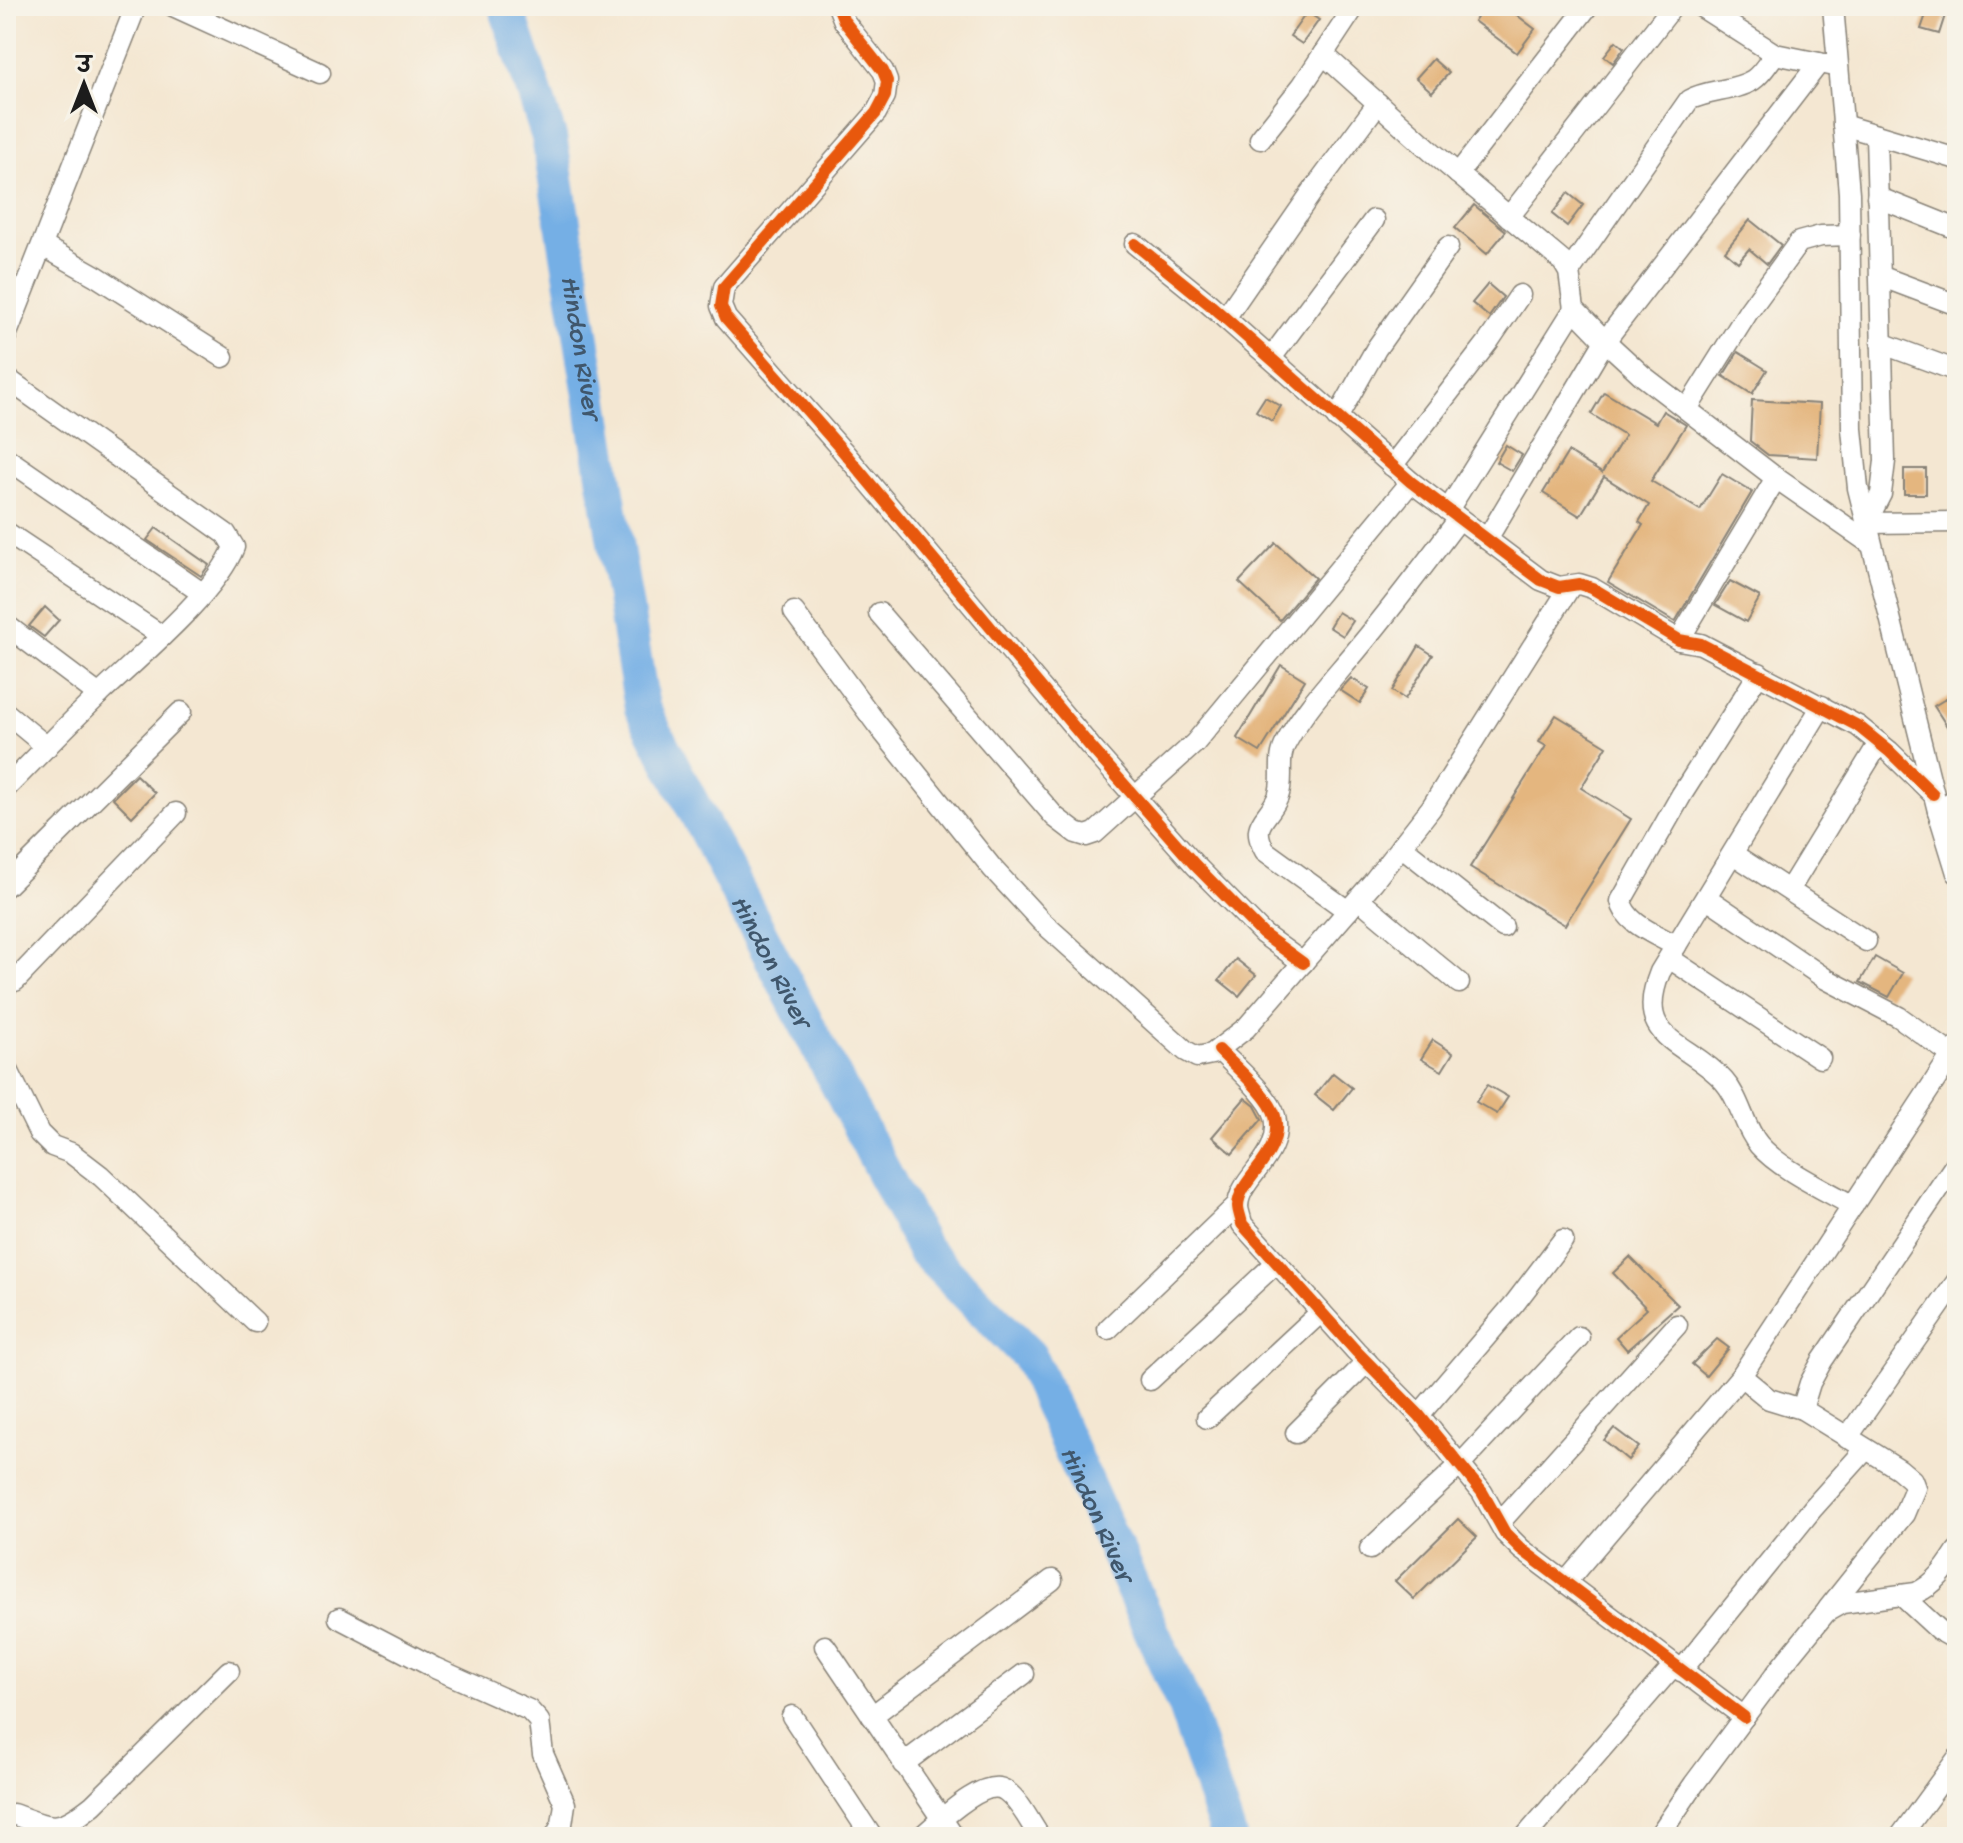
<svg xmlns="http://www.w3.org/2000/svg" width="1963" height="1843" font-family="'Gochi Hand','Playpen Sans Deva',sans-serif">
<rect width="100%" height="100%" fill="#f7f3e8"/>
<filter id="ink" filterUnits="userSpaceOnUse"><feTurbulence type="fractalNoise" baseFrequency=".0125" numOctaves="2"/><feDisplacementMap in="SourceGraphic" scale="16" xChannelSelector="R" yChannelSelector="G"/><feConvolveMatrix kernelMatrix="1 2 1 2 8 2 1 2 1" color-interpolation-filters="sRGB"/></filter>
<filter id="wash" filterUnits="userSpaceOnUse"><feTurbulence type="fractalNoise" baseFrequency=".006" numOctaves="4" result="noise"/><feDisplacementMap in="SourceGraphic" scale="32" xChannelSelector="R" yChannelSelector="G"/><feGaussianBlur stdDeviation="1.8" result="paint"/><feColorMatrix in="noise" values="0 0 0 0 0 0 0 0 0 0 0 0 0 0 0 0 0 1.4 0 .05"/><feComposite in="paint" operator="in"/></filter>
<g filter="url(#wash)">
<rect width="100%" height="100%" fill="#f4e7d2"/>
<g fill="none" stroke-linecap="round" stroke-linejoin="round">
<path stroke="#75afe5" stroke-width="36" id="s1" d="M506 6 549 137 642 708 924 1250 1029 1356 1185 1706 1229 1837"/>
</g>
<g id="blocks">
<g fill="#e4b67f">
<path d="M1485 6H1505L1535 29 1517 53 1474 21Z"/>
<path d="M1929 6H1948L1939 34 1921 29Z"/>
<path d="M1307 12 1319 20 1302 44 1290 36Z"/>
<path d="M1616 41 1624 48 1613 63 1604 56Z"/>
<path d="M1433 59 1449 73 1432 92 1416 78Z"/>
<path d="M1568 193 1583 205 1567 226 1552 214Z"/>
<path d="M1474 205 1506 231 1487 254 1455 228Z"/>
<path d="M1750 220 1781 245 1767 264 1749 249 1738 262 1725 251Z"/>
<path d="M1488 284 1503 297 1489 317 1472 303Z"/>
<path d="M1738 352 1767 370 1752 394 1723 376Z"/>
<path d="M1604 392 1656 423 1663 411 1686 425 1651 481 1700 510 1722 474 1752 492 1675 622 1608 582 1643 525 1639 522 1649 505 1604 477 1580 516 1543 493 1568 452 1602 473 1625 435 1591 414Z"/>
<path d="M1265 397 1281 406 1272 421 1256 411Z"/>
<path d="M1752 400 1820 404 1817 458 1768 455 1750 441Z"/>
<path d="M1506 445 1522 455 1512 471 1496 462Z"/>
<rect x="1904" y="469" width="22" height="25"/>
<path d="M156 528 209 565 201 576 147 540Z"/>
<path d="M1276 543 1315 578 1280 620 1239 582Z"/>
<path d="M1730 581 1760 597 1746 622 1715 605Z"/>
<path d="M45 607 59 620 44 637 29 626Z"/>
<path d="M1338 612 1353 621 1343 636 1329 627Z"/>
<path d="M1419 646 1433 655 1405 699 1392 691Z"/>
<path d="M1281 665 1305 680 1260 752 1237 738Z"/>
<path d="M1351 678 1369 689 1360 703 1340 690Z"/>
<path d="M1957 692V742L1934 706Z"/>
<path d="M1556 715 1607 746 1581 788 1631 819 1565 925 1470 867 1546 746 1539 742Z"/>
<path d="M136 775 155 793 132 817 113 798Z"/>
<path d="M1875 957 1903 973 1889 997 1860 982Z"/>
<path d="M1236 959 1256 975 1239 996 1219 980Z"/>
<path d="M1433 1040 1453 1053 1442 1071 1421 1059Z"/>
<path d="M1333 1073 1352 1088 1334 1110 1315 1095Z"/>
<path d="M1487 1085 1508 1097 1497 1114 1476 1102Z"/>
<path d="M1245 1098 1255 1106 1262 1119 1232 1154 1212 1137Z"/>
<path d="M1630 1257 1678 1305 1627 1350 1616 1337 1647 1309 1613 1273Z"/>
<path d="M1717 1339 1729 1348 1706 1376 1692 1364Z"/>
<path d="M1614 1428 1639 1447 1628 1460 1604 1440Z"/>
<path d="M1458 1519 1477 1537 1414 1599 1395 1581Z"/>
</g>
</g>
</g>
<g filter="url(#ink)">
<use href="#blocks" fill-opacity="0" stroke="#888277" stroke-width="2"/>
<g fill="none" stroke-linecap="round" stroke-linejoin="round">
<g stroke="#888277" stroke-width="23">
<g id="minor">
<path d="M173 6 320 73"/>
<path d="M838 6 844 21 883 71 887 81 885 96 876 113 724 287 721 306 726 318 842 450 1090 746 1195 865 1263 934 1303 963"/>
<path d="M1700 6 1775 54 1829 65"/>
<path d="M1833 6 1849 193 1852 429 1858 488 1938 811 1957 873"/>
<path d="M1323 54 1432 152 1563 262 1569 272 1574 309 1605 341 1643 376 1776 478 1871 544"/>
<path d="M1843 125 1957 159"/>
<path d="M1876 135 1885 461 1881 494 1866 523 1957 522"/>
<path d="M1260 139 1302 86 1355 6"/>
<path d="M1458 174 1588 6"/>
<path d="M1877 197 1957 229"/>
<path d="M1509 217 1673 6"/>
<path d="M1135 244 1208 303 1411 482 1541 580 1559 587 1579 584 1592 588 1679 640 1701 644 1858 726 1889 751 1933 794"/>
<path d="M43 246 96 276 223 357"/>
<path d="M1569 272 1689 100C1709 89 1734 92 1753 80 1762 74 1768 63 1775 54"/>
<path d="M1880 276 1957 305"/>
<path d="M1225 318 1312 192 1378 103"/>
<path d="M6 336 136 6"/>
<path d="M1881 343 1957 371"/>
<path d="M1271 358 1374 220"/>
<path d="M6 378 226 534 234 547C217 592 138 658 102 692 69 723 38 756 6 788"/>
<path d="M1687 409 1748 312 1799 242 1821 236 1850 235"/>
<path d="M1337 418 1376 349 1448 247"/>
<path d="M6 458 202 593"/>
<path d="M1392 466 1488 342 1520 295"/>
<path d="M1448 510 1574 309"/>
<path d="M6 532 162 636"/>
<path d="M1487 539 1605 341 1819 63"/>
<path d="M794 612 876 723 993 869 1041 921 1186 1051 1197 1057 1212 1054 1246 1028 1373 882 1431 808 1570 587"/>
<path d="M879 613 1055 817 1076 833 1086 836 1095 833 1195 743 1411 482"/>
<path d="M6 625 99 695"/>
<path d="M1679 640 1776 478"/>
<path d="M1822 706 1660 972C1632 1041 1688 1041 1724 1081 1741 1100 1743 1126 1759 1145 1781 1170 1824 1189 1853 1206"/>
<path d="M6 713 47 747"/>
<path d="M1938 811 1957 798"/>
<path d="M1401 846 1503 927"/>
<path d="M1733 854 1866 941"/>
<path d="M6 886 181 712"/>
<path d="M1789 890 1879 743"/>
<path d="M1707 898 1826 979 1899 1017 1952 1055"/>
<path d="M1359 899 1459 983"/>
<path d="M1348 911 1265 851C1249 823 1268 820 1278 797 1285 779 1276 760 1286 743 1305 707 1336 676 1361 645 1395 604 1427 561 1459 519"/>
<path d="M1676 946C1658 935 1625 924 1621 901L1682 794 1759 673"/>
<path d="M1669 958 1820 1058"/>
<path d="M6 982 15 981 176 813"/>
<path d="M1219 1050C1233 1065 1270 1096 1275 1116 1284 1157 1239 1177 1238 1206 1238 1211 1241 1218 1242 1224L1356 1351 1419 1415 1482 1492 1505 1533 1521 1549 1744 1717"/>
<path d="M6 1066 39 1133 52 1146 71 1153 101 1176 255 1322"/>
<path d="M1108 1329 1238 1204"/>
<path d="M1741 1376 1769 1399 1802 1409 1899 1469 1912 1480 1915 1488 1904 1514 1828 1609"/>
<path d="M1150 1380 1276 1263"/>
<path d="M1802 1409 1810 1383 1822 1361 1957 1162"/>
<path d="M1419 1415 1515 1303 1563 1240"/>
<path d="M1207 1418 1321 1312"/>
<path d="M1296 1433 1367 1362"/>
<path d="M1847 1438 1957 1281"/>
<path d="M1500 1522 1677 1325"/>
<path d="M1370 1549 1460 1465 1579 1337"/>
<path d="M1565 1583 1741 1376 1957 1047"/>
<path d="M1901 1595 1939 1630 1957 1640"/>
<path d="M339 1618 435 1668 529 1710 539 1721 543 1754 565 1804 562 1824 555 1837"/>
<path d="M825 1646 954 1837"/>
<path d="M1681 1671 1813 1508 1866 1449"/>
<path d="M792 1716 872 1837"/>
<path d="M872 1716 1052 1580"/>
<path d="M903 1764 1024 1674"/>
<path d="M13 1814C54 1829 58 1833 93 1805L229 1671"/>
<path d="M921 1837C938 1823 985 1775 1006 1791 1020 1801 1030 1823 1040 1837"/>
<path d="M1525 1837 1674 1665"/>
<path d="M1658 1837 1694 1784 1782 1666 1826 1612 1842 1603 1916 1593C1936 1584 1946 1568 1957 1551"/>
<path d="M1900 1837 1957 1759"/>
</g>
</g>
<use href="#minor" stroke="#fff" stroke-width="20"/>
<g stroke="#f7f3e8" stroke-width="17">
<g id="cycleway">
<path d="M838 6 844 21 883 71 887 81 885 96 876 113 724 287 721 306 726 318 842 450 1090 746 1195 865 1263 934 1303 963"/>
<path d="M1135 244 1208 303 1411 482 1541 580 1559 587 1579 584 1592 588 1679 640 1701 644 1858 726 1889 751 1933 794"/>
<path d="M1219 1050C1233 1065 1270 1096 1275 1116 1284 1157 1239 1177 1238 1206 1238 1211 1241 1218 1242 1224L1356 1351 1419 1415 1482 1492 1505 1533 1521 1549 1744 1717"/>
</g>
</g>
<use href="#cycleway" stroke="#e8590c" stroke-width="12"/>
</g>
</g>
<g text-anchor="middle" stroke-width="6" stroke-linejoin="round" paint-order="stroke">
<g font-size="28" font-style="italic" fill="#40576c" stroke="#f7f3e8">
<text dy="10" stroke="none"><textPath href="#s1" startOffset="350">Hindon River</textPath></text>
<text dy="10" stroke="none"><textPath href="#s1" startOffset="1000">Hindon River</textPath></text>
<text dy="10" stroke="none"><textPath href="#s1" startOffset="1648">Hindon River</textPath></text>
</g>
</g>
<rect width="1963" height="1843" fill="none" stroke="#f7f3e8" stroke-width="32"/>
<g transform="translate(84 84)" stroke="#f7f3e8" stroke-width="6" paint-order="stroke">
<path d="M0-6L14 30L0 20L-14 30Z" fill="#1c1c1c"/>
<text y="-12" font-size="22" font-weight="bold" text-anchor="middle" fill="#1c1c1c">उ</text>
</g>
</svg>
